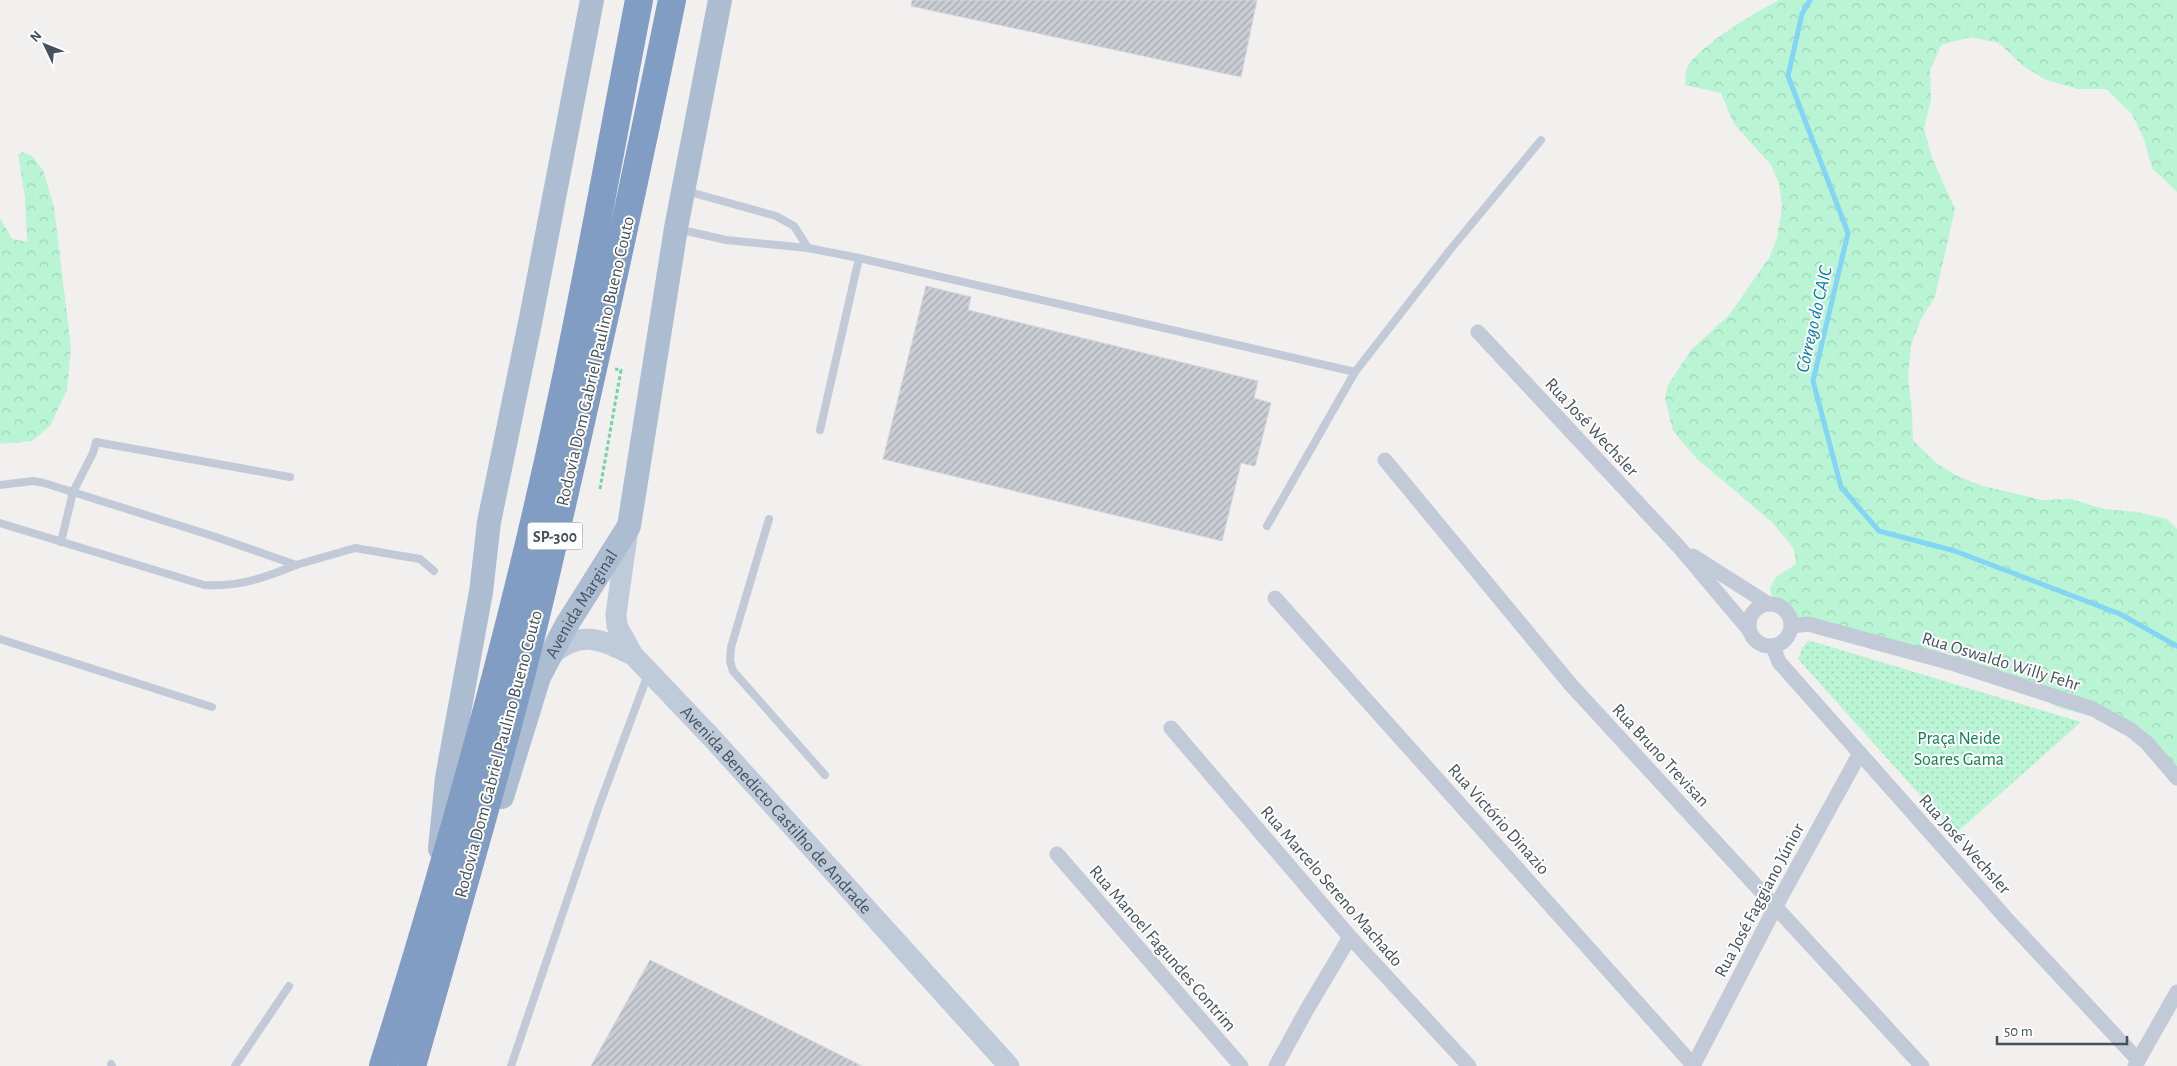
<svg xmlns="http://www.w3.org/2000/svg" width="2177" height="1066" font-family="'Alegreya Sans',sans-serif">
<defs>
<pattern id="grass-dots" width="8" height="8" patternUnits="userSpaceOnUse" patternTransform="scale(1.25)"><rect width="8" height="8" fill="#b9f4d4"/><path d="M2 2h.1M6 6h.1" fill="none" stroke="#a0d3b8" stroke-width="1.8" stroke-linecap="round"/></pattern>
<pattern id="forest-crowns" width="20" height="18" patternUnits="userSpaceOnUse" patternTransform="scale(1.25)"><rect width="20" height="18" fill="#b9f4d4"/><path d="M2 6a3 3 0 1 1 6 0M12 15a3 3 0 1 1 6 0" fill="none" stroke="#a0d3b8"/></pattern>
<pattern id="building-hatch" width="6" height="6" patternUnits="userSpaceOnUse" patternTransform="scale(1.25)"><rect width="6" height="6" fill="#cbcdd5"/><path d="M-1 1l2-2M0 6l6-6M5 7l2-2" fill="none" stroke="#a7a9b0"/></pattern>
</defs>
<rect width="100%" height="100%" fill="#f2efef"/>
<path fill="url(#grass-dots)" d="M1808 641 1818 643 2081 722 1955 834 1798 659 1802 648Z"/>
<g fill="url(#forest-crowns)">
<path d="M1779 0H2177V192L2152 168 2144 139 2132 114 2106 89H2077L2044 79 2022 65 1999 43 1970 37 1941 45 1930 71 1931 100 1924 129 1932 158 1955 209 1935 297 1921 319 1911 345 1908 378 1912 411 1913 440 1935 462 1957 476 1983 486 2042 500 2071 499 2104 509 2137 512 2167 519 2177 529V770L2119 723 2060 708 1949 653 1890 647 1786 617 1774 606 1770 588 1776 577 1796 564 1794 549 1773 523 1697 459 1673 431 1665 398 1668 385 1691 350 1729 315 1769 258 1777 238 1782 207 1779 183 1771 165 1734 124 1721 93 1685 85C1686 81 1685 74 1686 70 1696 47 1756 12 1779 0Z"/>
<path d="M23 152 32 156 43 170 54 207 71 347 67 390 50 426 32 441 0 444V218L12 239 27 242 25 198 18 154Z"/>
</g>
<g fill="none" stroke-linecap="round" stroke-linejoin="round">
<path stroke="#82d5f5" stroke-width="5" d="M1810 0 1802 14 1788 76 1848 233 1813 381 1841 487 1879 531 1955 551 2120 614 2177 646"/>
</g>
<g fill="url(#building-hatch)" stroke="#d3d4db">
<path d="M912 0H1257L1241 77 911 6Z"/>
<path d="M926 286 971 297 968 310 1258 381 1254 398 1271 403 1255 466 1241 463 1222 541 883 459Z"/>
<path d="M650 960 862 1066H591Z"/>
</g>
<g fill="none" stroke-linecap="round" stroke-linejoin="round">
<path stroke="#6ed5aa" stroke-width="3" stroke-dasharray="4 2.5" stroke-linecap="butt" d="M600 489 621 370 615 369"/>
<g stroke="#c1cad6" stroke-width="8">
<path d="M686 191 776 216 794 226 808 248"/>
<path d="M678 229 726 240 808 248 859 258 820 430"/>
<path d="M859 258 1355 372 1267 526"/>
<path d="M1355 372 1450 250 1541 140"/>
<path d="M0 485 33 481 44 483 216 537 296 565C264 578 239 587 204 585L0 523"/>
<path d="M769 519 731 647 730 661 733 671 825 775"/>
<path d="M61 542 73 492 93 453 96 442 290 477"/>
<path d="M296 565 355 548 420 559 434 571"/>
<path d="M0 639 212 707"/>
<path d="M111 1064 112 1066"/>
<path d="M235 1066 289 986"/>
<path d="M511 1066 599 806 648 674"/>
</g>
<g stroke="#c1cad6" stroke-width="15">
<path d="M1478 332 1679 547 1750 631"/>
<path d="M1385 460 1571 685 1922 1066"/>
<path d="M1693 556 1767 603"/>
<path d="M1275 598 1694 1066"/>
<circle cx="1770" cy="625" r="21"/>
<path d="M1792 626 1808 624 1955 664 2093 709 2131 730 2147 743 2177 778"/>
<path d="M1773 646 1779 662 2005 917 2138 1060"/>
<path d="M1171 728 1350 937 1469 1066"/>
<path d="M1057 854 1241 1066"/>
<path d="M1276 1066 1306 1011 1350 937"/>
<path d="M1693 1066 1776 906 1860 753"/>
<path d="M2135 1066 2177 992"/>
</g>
<g stroke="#c0cbda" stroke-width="21">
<path id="s1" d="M628 529 616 614 617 626 633 655 712 738 1009 1066"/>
<path d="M552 654C583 629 601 640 633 655"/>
</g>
<g stroke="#acbcd1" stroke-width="24">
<path id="s2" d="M502 797 539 677 566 626 629 526 676 228 720 0"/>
<path d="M440 849 447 778 481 592 489 522 531 318 592 0"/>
</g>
<g stroke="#829dc3" stroke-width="28">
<path d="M383 1066C451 849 513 629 560 406 589 271 613 135 639 0"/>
<path d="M412 1066C461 893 513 720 553 544 595 363 635 182 672 0"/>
</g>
</g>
<g text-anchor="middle" stroke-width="4" stroke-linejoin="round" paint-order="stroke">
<rect fill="#fff" stroke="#7d858f" stroke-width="1" x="527.5" y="522.5" width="55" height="27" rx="4"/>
<g font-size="16" font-weight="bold" fill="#45515f">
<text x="555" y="542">SP-300</text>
</g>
<g font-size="18" fill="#45515f" stroke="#fff">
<text transform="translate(595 361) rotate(-77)" y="6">Rodovia Dom Gabriel Paulino Bueno Couto</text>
<text transform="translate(1592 427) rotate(47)" y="6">Rua José Wechsler</text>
<text dy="6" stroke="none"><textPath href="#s2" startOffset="210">Avenida Marginal</textPath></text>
<text transform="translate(2001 661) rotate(17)" y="6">Rua Oswaldo Willy Fehr</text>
<text transform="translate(498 754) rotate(-75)" y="6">Rodovia Dom Gabriel Paulino Bueno Couto</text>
<text transform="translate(1661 755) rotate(47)" y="6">Rua Bruno Trevisan</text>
<text dy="6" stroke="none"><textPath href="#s1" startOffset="342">Avenida Benedicto Castilho de Andrade</textPath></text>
<text transform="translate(1499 819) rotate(48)" y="6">Rua Victório Dinazio</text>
<text transform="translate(1965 844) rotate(48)" y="6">Rua José Wechsler</text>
<text transform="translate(1332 886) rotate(49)" y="6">Rua Marcelo Sereno Machado</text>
<text transform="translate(1759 900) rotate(-62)" y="6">Rua José Faggiano Júnior</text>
<text transform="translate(1163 948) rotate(49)" y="6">Rua Manoel Fagundes Contrim</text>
</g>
<g font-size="18" fill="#0d8351" stroke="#fff">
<text x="1959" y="744">Praça Neide<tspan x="1959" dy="21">Soares Gama</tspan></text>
</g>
<g font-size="19" font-style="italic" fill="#017daf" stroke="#fff">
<text transform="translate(1813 319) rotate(-77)" y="7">Córrego do CAIC</text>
</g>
</g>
<g transform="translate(45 45) rotate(313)" stroke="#ffffff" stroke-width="4" paint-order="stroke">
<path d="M0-4L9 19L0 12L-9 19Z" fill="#45515f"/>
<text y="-8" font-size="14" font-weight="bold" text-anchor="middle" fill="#45515f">N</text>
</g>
<path d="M1997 1036v8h130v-8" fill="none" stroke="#45515f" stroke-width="2.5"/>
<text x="2004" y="1036" font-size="15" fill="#45515f" stroke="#ffffff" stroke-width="4" paint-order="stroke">50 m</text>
</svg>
